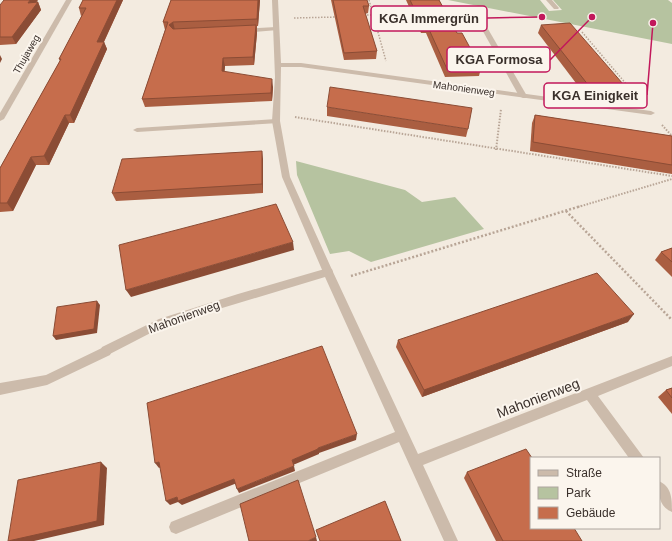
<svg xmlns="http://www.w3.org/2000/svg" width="672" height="541" font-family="Arial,sans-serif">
<rect width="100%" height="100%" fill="#f3ebe0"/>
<g fill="#b6c3a0">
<path d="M448 0H540L549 11 562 10 553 0H668L672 3V44Z"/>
<path d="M296 161 405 190 422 202 455 197 484 229 371 262 349 251 330 254 297 175Z"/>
</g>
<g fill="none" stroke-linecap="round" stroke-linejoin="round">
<g stroke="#b8a596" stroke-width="1.5" stroke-dasharray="1.5 1.5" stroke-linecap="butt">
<path d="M369 0 386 61"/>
<path d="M364 15H373"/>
<path d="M294 18 337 17"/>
<path d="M582 32 633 92"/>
</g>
<g stroke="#b8a596" stroke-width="2" stroke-dasharray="1.5 1.5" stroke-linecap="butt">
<path d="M632 91 635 94"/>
<path d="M295 117 672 176"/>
<path d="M662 125 672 136"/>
<path d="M496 150 501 109"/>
<path d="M578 207 672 179"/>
</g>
<g stroke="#b8a596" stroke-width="2.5" stroke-dasharray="2 2" stroke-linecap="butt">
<path d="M566 211 672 320"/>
<path d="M351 276 581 206"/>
</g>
<g fill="#ccbbab" fill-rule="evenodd">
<path d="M546 0H552L559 8 558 9H554Z"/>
<path d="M476 16 481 17 527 96 526 98H523L519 96 475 17Z"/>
<path d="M276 27 278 28V30L243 33 240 31 243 29Z"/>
<path d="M276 119H279V123L137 132 133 130 137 128Z"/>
<path d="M328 268 332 269 333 272 418 454 672 356V366L598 396 644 458H629L587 400 423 465 458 541H444L399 442 176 534 171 532 169 527 171 522 395 432 325 277 166 325 106 356 102 355 100 351 102 347 159 319 238 294Z"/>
<path d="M659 481C672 487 672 499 672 512 658 506 659 494 659 481Z"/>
</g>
<g fill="#ccbbab" fill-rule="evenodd">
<path d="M66 0H72L4 119 0 121V113Z"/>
<path d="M272 0H278L281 63H301L651 111 655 113 651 115 301 67H281L280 121 290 177 333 272 332 275H324L323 272 282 177 272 121 275 77Z"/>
<path d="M106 346 110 347 112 351 110 355 47 385 0 395V383L46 375Z"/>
</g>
</g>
<g fill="#aa5e41">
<path d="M83 0H123L104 42 107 49 74 123H69L49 165H36L13 211 0 212V168L60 61 59 59 82 15 81 16 79 8Z"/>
<path d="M171 0H260L258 26H257V33L254 65 225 66 224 72 273 87 272 101 145 107 142 99 165 30 163 22Z"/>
<path d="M331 0H367L369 6 368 13 365 14 377 51 376 59 344 60Z"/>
<path d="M406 0H439L457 33 481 68 479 76 445 77 426 33H421Z"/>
<path d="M38 2 41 10 16 44 0 45V5Z"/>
<path d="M541 25 623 84 619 93 585 95 538 33Z"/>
<path d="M327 107 468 129 466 137 327 116Z"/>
<path d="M535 115 672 136V174L530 151 532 123Z"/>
<path d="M263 159V193L116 201 112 193Z"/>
<path d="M672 248V277L655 260 661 252Z"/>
<path d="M628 322 422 397 396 347 398 340Z"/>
<path d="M672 388V414L658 397 666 390Z"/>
<path d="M467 472 582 541H496L464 478Z"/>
</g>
<g fill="#8b4c35">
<path d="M30 0H38L31 10 28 3Z"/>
<path d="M117 0H123L100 50 97 42Z"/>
<path d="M258 0H260L258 26 257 19Z"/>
<path d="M38 2 41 10 16 44 12 37Z"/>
<path d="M173 22 175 30 171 33 169 25Z"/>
<path d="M256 25 257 33 254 65 253 57Z"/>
<path d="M104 42 107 49 74 123 70 115Z"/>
<path d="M0 55 2 59 0 63Z"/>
<path d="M223 58 225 66 224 80 222 71Z"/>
<path d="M272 79 273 87 272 101 271 93Z"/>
<path d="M65 115 69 123 49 165 44 156Z"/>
<path d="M262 151 263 159V193L262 184Z"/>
<path d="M31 157 36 165 13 211 7 203Z"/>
<path d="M293 242 294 250 131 297 126 290Z"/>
<path d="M97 301 100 305 97 333 56 340 53 336Z"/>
<path d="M634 314 628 322 422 397 424 390Z"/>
<path d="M357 434 356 440 319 453V454L293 465 292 460 318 448Z"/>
<path d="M101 462 107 468 104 525 34 541H9Z"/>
<path d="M159 462 163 466 159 468 155 463Z"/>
<path d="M294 466 295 471 239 493 237 489Z"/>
<path d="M234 479 237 483 182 505 178 502 170 505 166 501 177 497Z"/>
<path d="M316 537 317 541H308Z"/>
</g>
<g fill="#c66d4c" stroke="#8b4c35">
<path d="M4 0H30L28 3 38 2 12 37H0V5Z"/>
<path d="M83 0H117L97 42H104L70 115H65L44 156 31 157 7 203H0V168L61 59H59L86 8H79Z"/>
<path d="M171 0H258L257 19 173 22 169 25 173 29 256 25 253 57 223 58 222 71 272 79 271 93 142 99 168 22H163Z"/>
<path d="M333 0H367L369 6H363L377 51 344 53Z"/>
<path d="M410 0H439L457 33H462L481 68 447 69 427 25H422Z"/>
<path d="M570 23 623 84 589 86 541 25Z"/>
<path d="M330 87 472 108 468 129 327 107Z"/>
<path d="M535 115 672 136V165L533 142Z"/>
<path d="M262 151V184L112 193 122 159Z"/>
<path d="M276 204 293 242 126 290 119 245Z"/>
<path d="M672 248V262L661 252Z"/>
<path d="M597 273 634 314 424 390 398 340Z"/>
<path d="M97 301 94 329 53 336 57 307Z"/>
<path d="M322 346 357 434 318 448V449L292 460 294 466 237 489 234 479 178 501 177 497 166 501 159 462 155 463 147 403Z"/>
<path d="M672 388V398L666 390Z"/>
<path d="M526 449 532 458H531V528H574L582 541H503L467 472Z"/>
<path d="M101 462 97 521 8 541 18 480Z"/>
<path d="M298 480 316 537 308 541H249L240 504Z"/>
<path d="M385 501 401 541H320L316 530Z"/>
</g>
<g text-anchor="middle" stroke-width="4" stroke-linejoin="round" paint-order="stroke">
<g font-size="10" fill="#3a302b" stroke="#fbf5ed">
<text transform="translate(26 54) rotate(-60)" y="4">Thujaweg</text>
<text transform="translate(464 88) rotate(8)" y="4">Mahonienweg</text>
</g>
<g font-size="12" fill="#3a302b" stroke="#fbf5ed">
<text transform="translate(184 317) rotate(-20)" y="4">Mahonienweg</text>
</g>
<g font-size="14" fill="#3a302b" stroke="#fbf5ed">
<text transform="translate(538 398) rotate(-21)" y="5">Mahonienweg</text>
</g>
</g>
<path fill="none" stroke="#c2185b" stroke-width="1.5" d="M542 17L487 18M592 17L550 60M653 23L647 95"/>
<g fill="#c2185b" stroke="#fbf5ed" stroke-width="1.5">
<circle cx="542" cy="17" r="4"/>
<circle cx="592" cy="17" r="4"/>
<circle cx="653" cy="23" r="4"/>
</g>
<g fill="#fbf5ed" stroke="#c2185b" stroke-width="1.5">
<rect x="371" y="6" width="116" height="25" rx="4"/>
<rect x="447" y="47" width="103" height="25" rx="4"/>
<rect x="544" y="83" width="103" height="25" rx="4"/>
</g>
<g font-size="13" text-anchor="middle" font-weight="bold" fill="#3a302b">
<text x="429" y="23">KGA Immergrün</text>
<text x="499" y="64">KGA Formosa</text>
<text x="595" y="100">KGA Einigkeit</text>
</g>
<rect x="530" y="457" width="130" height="72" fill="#fbf5ed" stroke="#aea69f"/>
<rect x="538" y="470" width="20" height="6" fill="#ccbbab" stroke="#aea69f"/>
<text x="566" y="477" font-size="12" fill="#3a302b">Straße</text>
<rect x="538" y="487" width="20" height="12" fill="#b6c3a0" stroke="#aea69f"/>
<text x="566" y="497" font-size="12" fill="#3a302b">Park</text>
<rect x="538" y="507" width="20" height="12" fill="#c66d4c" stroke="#aea69f"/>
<text x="566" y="517" font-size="12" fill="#3a302b">Gebäude</text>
</svg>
